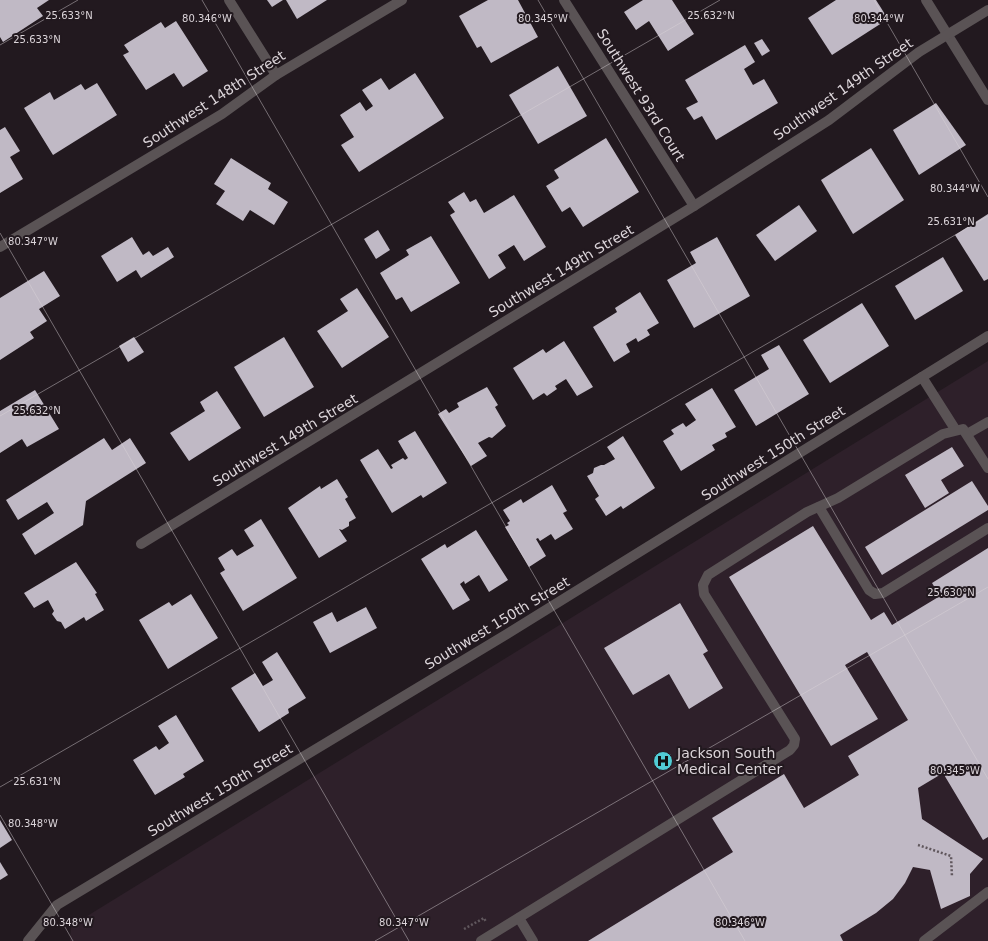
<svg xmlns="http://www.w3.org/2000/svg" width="988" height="941" font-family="'DejaVu Sans',sans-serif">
<rect width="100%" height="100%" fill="#22191f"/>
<path fill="#2e202a" d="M988 361V941H70L71 926Z"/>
<g fill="#c0b9c5">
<path d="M0 0H49L37 8 43 16 3 42 0 37Z"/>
<path d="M267 0H283L272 7Z"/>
<path d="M286 0H327L297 19Z"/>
<path d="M488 0H518L538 37 491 63 481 46 477 48 459 16Z"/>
<path d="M643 0H672L694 34 668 51 649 21 636 30 624 12Z"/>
<path d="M836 0H876L888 19 832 55 808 18Z"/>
<path d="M176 21 208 71 183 87 174 73 146 90 123 55 129 52 124 45 161 22 165 28Z"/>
<path d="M762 39 770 51 762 56 754 43Z"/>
<path d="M745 45 755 62 744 69 753 85 764 79 778 103 716 140 702 116 694 120 686 108 698 102 685 80Z"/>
<path d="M558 66 587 116 538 144 509 95Z"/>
<path d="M415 73 444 118 359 172 341 145 354 137 340 115 360 102 366 111 373 106 362 90 381 78 389 90Z"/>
<path d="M97 83 117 115 53 155 24 108 50 92 54 100 81 84 85 90Z"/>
<path d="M936 103 966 145 919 175 893 130Z"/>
<path d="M5 127 20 151 10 157 23 179 0 193V130Z"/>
<path d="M606 138 639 192 583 227 570 207 562 212 546 186 559 178 554 170Z"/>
<path d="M871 148 904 200 853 234 821 180Z"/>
<path d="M231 158 271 183 268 189 288 202 274 225 250 210 243 221 216 204 225 191 214 184Z"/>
<path d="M464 192 470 202 476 199 484 213 514 195 546 247 524 261 514 245 498 255 506 268 489 279 450 215 455 212 448 202Z"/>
<path d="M799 205 817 231 775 261 756 235Z"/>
<path d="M988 214V279L984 281 955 235Z"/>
<path d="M378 230 390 250 376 259 364 239Z"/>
<path d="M431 236 460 283 411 312 402 297 396 300 380 273 409 255 406 250Z"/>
<path d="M132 237 143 255 149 251 153 256 168 247 174 257 141 278 136 270 117 282 101 256Z"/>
<path d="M717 237 750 296 694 328 667 280 696 263 690 252Z"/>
<path d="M943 257 963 291 915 320 895 286Z"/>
<path d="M44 271 60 296 39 309 47 321 30 332 34 338 0 360V298Z"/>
<path d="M357 288 389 337 342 368 317 331 348 311 340 299Z"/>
<path d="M640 292 659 323 647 330 650 335 638 342 636 338 626 344 630 352 614 362 593 327 617 312 615 308Z"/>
<path d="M862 303 889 346 830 383 803 340Z"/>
<path d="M134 337 144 352 128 362 119 346Z"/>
<path d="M284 337 314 387 264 417 234 367Z"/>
<path d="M564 341 593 387 577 396 566 379 555 386 557 389 547 396 544 393 533 400 513 368 543 349 546 353Z"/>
<path d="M779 345 809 394 756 426 734 390 769 369 761 355Z"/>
<path d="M487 387 498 405 495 407 506 426 492 438 489 437 478 443 487 456 471 466 438 414 446 409 449 413 459 407 457 403Z"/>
<path d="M712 388 736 427 725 433 727 437 712 445 715 450 681 471 663 441 674 434 671 430 683 423 686 427 696 420 685 404Z"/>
<path d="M35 390 59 429 27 447 22 439 0 453V411Z"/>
<path d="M217 391 241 428 189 461 170 433 205 411 200 402Z"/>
<path d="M415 431 447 483 423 498 421 495 392 513 360 460 378 449 391 469 393 468 391 465 403 458 405 460 408 458 398 441Z"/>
<path d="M623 436 655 488 623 509 621 506 606 516 595 499 599 496 587 476 593 473 594 468 601 465H604L615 459 607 447Z"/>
<path d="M104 438 112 450 130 438 146 463 86 501 83 525 35 555 22 534 54 513 47 502 18 520 6 500Z"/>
<path d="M952 447 964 466 941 480 949 493 925 508 905 475Z"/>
<path d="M337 479 348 497 345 499 356 518 349 522V526L342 530 339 529 347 541 319 558 288 508 320 486 321 489Z"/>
<path d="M972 481 988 506V510L882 575 865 547Z"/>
<path d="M552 485 567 511 563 513 573 529 555 540 551 534 540 541 538 538 536 539 546 556 529 567 505 527 509 525 507 523 510 521 503 510 521 499 523 503Z"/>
<path d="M261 519 297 578 243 611 220 573 225 570 218 558 232 549 237 556 254 546 244 530Z"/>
<path d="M813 526 871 620 884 612 892 625 940 596 932 583 988 548V837L983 840 943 773 918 788 922 819 983 859 970 874V896L941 909 930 870 913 867 905 883 893 899 876 913 840 935 843 941H588L733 852 712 818 784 774 804 808 859 775 848 756 908 720 867 652 845 665 878 719 831 746 729 577Z"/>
<path d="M476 530 508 580 489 592 479 575 465 584 464 581 460 584 470 600 453 610 421 559 445 544 447 548Z"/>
<path d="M76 562 97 593 95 594 104 610 86 621 84 617 65 629 61 622 57 621 52 614 54 611 48 600 34 608 24 593Z"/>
<path d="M191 594 218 638 168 669 139 620 169 602 172 606Z"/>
<path d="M680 603 708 651 703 654 723 688 689 709 669 674 633 695 604 648Z"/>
<path d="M366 607 377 628 330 653 313 622 332 612 337 622Z"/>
<path d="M277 652 306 698 288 709 289 713 259 732 231 688 255 673 263 686 273 680 262 662Z"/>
<path d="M176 715 204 761 183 774 185 777 155 795 133 760 156 746 159 750 169 743 158 726Z"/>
<path d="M0 820 12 840 0 848Z"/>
<path d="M0 862 8 875 0 880Z"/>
</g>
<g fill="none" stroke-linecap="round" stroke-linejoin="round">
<g stroke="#60575d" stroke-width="2.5" stroke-dasharray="2 2" stroke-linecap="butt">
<path d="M918 845 951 856 952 877"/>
<path d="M464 929 484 918 486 922"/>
</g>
<g stroke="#5a5355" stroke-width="10">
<path d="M229 0 276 75"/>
<path d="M564 0 694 206"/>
<path d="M926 0 988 100"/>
<path d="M0 247 222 114 276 75 402 0"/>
<path d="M922 377 955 429"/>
<path d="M967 434 988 422"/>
<path d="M819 507 869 590 875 594 883 593 988 528"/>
<path d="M141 544 694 206 829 120 919 52 988 10"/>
<path d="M519 918 533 941"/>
<path d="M28 941 57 905 507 634 988 336"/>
<path d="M481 941 790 750 794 745 795 739 704 594 703 585 708 575 807 512 838 498 943 434 963 429 988 468"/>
<path d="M924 941 988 892"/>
</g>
</g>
<path fill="none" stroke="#dcd5da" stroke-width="1" stroke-opacity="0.45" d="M202 0 745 941M538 0 988 779M874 0 988 197M0 45 78 0M0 233 409 941M0 416 720 0M0 787 988 216M0 815 73 941M375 941 988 587"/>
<defs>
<g id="hospital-disc" transform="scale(1)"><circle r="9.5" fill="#51ccd5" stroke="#22191f"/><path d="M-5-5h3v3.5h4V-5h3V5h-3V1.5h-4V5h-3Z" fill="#111"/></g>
</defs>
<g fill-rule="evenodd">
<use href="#hospital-disc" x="663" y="761"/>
</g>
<g text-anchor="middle" stroke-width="4" stroke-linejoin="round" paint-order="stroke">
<g font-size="14" fill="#dcd5da" stroke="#22191f">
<text transform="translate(843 89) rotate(-35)" y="5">Southwest 149th Street</text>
<text transform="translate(641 95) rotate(58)" y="5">Southwest 93rd Court</text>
<text transform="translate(214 99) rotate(-33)" y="5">Southwest 148th Street</text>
<text transform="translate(561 271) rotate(-31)" y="5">Southwest 149th Street</text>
<text transform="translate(285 440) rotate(-31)" y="5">Southwest 149th Street</text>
<text transform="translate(773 453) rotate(-32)" y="5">Southwest 150th Street</text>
<text transform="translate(497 623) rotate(-31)" y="5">Southwest 150th Street</text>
<text transform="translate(220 790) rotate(-31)" y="5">Southwest 150th Street</text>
</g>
<g font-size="14" fill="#dcd5da" stroke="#22191f" text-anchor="start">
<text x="677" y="758">Jackson South<tspan x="677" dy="16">Medical Center</tspan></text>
</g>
</g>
<g font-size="10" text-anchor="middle" fill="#dcd5da" stroke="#22191f" stroke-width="4" stroke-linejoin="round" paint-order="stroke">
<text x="69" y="19">25.633°N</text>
<text x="711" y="19">25.632°N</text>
<text x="207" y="22">80.346°W</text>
<text x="543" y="22">80.345°W</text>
<text x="879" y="22">80.344°W</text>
<text x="37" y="43">25.633°N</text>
<text x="955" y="192">80.344°W</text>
<text x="951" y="225">25.631°N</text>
<text x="33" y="245">80.347°W</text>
<text x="37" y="414">25.632°N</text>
<text x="951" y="596">25.630°N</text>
<text x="955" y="774">80.345°W</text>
<text x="37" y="785">25.631°N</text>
<text x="33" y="827">80.348°W</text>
<text x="68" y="926">80.348°W</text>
<text x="404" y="926">80.347°W</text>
<text x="740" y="926">80.346°W</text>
</g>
</svg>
